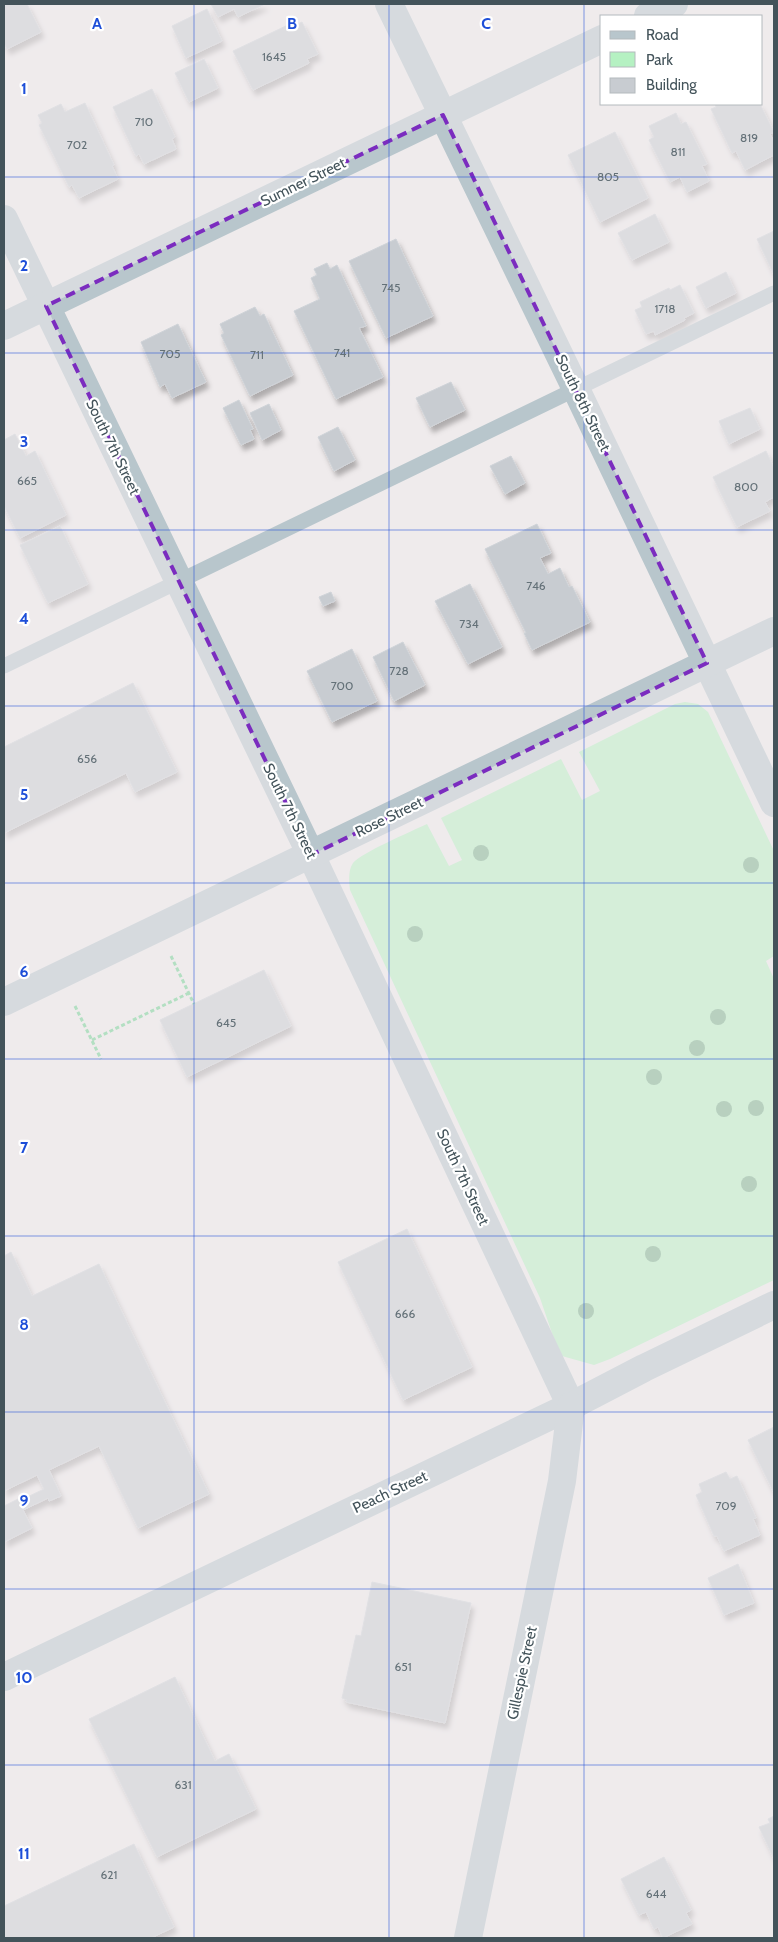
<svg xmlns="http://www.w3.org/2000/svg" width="778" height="1942" font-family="Cabin,sans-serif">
<defs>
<filter id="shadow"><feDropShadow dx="3" dy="5.5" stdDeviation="2.5" flood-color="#0004"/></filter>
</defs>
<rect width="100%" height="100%" fill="#efebec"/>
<path fill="#b5f1c2" d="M685 702 698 704 708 712 774 851V956L766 961 774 979V1280L610 1359 594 1365 562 1356 553 1336 540 1298 350 890C349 882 348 870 353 863 361 853 412 831 427 824L449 866 462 860 441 818 561 759 582 800 600 791 579 752 675 704Z"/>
<g fill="#c8ccd1" stroke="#cfd3d8" filter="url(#shadow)">
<path d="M8 4H27L41 32 7 49 4 43V6Z"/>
<path d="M211 4H265L238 17 234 9 218 17Z"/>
<path d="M207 9 222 41 186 58 172 26Z"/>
<path d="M302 22 318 54 307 59 309 63 253 90 233 51 290 24 291 27Z"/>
<path d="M204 59 218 88 189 102 175 73Z"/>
<path d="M152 89 175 137 172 139 176 149 144 164 139 154 136 156 113 107Z"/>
<path d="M85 103 114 165 112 166 118 179 79 198 72 185 69 187 39 125 42 123 38 115 61 104 65 112Z"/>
<path d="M715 104H760L774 132 770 134 774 142V155L745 170 736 151 732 153 711 109 716 107Z"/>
<path d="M676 113 681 124 686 122 707 164 702 166 709 181 687 192 680 177 670 182 649 140 654 137 649 126Z"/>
<path d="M615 132 648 198 600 222 568 155Z"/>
<path d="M655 214 669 242 632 260 618 233Z"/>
<path d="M774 231V275L757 239Z"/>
<path d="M396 239 433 316 386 338 349 261Z"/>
<path d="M327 263 330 269 337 265 366 326 359 328 383 377 336 399 294 311 320 299 311 278 317 275 314 269Z"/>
<path d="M726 272 736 293 706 308 696 287Z"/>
<path d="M680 285 694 313 684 318 685 320 655 335 654 331 646 334 635 310 642 307 640 302 669 288 670 290Z"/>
<path d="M255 307 260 316 264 314 293 375 250 396 221 335 224 333 220 324Z"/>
<path d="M178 324 206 382 172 398 165 384 160 387 141 342Z"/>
<path d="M451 382 465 410 430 427 416 398Z"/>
<path d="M239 400 253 429 250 430 254 439 241 445 223 408Z"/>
<path d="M269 404 281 430 262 440 250 413Z"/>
<path d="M750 408 760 429 729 444 719 421Z"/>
<path d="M338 427 355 460 334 471 318 437Z"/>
<path d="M15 434 26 456 35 451 66 515 20 538 4 506V440Z"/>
<path d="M766 451 774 468V497L765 502 770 511 737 527 713 477Z"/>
<path d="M511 456 525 483 505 494 490 466Z"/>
<path d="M537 524 551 553 540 558 548 574 560 568 569 587 572 586 590 622 532 650 524 633H526L485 549Z"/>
<path d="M60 526 88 584 48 603 20 545Z"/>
<path d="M470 584 502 647 468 664 435 601Z"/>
<path d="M331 592 335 601 323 606 319 597Z"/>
<path d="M403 642 425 685 394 701 373 657Z"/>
<path d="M352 649 377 701 332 722 307 671Z"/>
<path d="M133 683 177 772 135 792 126 773 4 833V747Z"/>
<path d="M264 970 291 1026 187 1077 160 1020Z"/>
<path d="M407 1229 472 1367 403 1400 338 1262Z"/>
<path d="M11 1252 32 1296 99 1264 209 1494 138 1528 99 1446 49 1470 61 1496 49 1501 48 1498 23 1510 32 1528 4 1542V1506L18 1499 19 1501 44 1489 37 1475 4 1491V1256Z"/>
<path d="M774 1427V1493L748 1440Z"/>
<path d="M726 1472 730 1479 737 1476 756 1518 753 1519 760 1535 724 1551 717 1536H714L696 1495 702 1492 699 1484Z"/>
<path d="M738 1564 754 1603 724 1615 708 1578Z"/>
<path d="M372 1582 471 1603 445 1723 346 1702 347 1700 342 1698 356 1635 361 1636Z"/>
<path d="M175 1677 215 1761 229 1754 256 1809 157 1857 89 1719Z"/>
<path d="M774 1816V1859L759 1827 770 1823 768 1819Z"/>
<path d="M134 1844 174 1927 151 1938H4V1906Z"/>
<path d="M664 1857 691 1910 686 1913 692 1924 663 1938 658 1927 654 1929 646 1912 639 1915 621 1879Z"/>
</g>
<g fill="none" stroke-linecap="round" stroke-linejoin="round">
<g stroke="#6bd08e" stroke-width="3" stroke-dasharray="4 2.5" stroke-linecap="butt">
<path d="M171 956 194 1004"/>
<path d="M75 1006 101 1059"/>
<path d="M92 1040 189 993"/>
</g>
<path stroke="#b8c6cc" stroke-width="15" d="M4 666 774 293"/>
<g stroke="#b8c6cc" stroke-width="28">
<path d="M389 4 576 389 774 803"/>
<path d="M648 16 674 4"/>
<path d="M4 219 311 855 571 1406"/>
<path d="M4 326 602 39"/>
<path d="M4 1002 774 631"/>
<path d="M4 1677 571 1406 644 1368 774 1305"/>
<path d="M468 1938 562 1481 571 1406"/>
</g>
</g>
<g fill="#75af87">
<circle cx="481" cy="853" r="8"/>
<circle cx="751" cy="865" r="8"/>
<circle cx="415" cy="934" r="8"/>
<circle cx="718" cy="1017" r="8"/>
<circle cx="697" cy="1048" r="8"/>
<circle cx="654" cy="1077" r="8"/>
<circle cx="756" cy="1108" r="8"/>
<circle cx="724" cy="1109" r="8"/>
<circle cx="749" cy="1184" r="8"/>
<circle cx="653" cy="1254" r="8"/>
<circle cx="586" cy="1311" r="8"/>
</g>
<path d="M0 0H778V1942H0ZM443 115 707 663 311 855 46 306Z" fill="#efebec" fill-opacity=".55" fill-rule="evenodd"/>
<path fill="none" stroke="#7b2cbf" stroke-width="4" stroke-dasharray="10 6" stroke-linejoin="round" d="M443 115 707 663 311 855 46 306Z"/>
<path fill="none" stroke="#1d4ed8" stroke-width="1" stroke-opacity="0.55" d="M194 4V1938M389 4V1938M584 4V1938M4 177H774M4 353H774M4 530H774M4 706H774M4 883H774M4 1059H774M4 1236H774M4 1412H774M4 1589H774M4 1765H774"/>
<g text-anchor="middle" stroke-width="4.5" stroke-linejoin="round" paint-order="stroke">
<g font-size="12" fill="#647178">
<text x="274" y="61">1645</text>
<text x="144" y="126">710</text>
<text x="749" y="142">819</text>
<text x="77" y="149">702</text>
<text x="678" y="156">811</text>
<text x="608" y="181">805</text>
<text x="391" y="292">745</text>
<text x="665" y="313">1718</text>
<text x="342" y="357">741</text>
<text x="170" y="358">705</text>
<text x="257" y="359">711</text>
<text x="27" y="485">665</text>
<text x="746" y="491">800</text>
<text x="536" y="590">746</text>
<text x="469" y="628">734</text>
<text x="399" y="675">728</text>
<text x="342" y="690">700</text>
<text x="87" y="763">656</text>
<text x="226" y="1027">645</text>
<text x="405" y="1318">666</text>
<text x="726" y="1510">709</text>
<text x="403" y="1671">651</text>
<text x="183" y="1789">631</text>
<text x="109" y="1879">621</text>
<text x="656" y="1898">644</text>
</g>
<g font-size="15" fill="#43535a" stroke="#fff">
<text transform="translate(303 182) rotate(-26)" y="5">Sumner Street</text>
<text transform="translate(583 403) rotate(64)" y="5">South 8th Street</text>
<text transform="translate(113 447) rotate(64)" y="5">South 7th Street</text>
<text transform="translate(290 811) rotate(64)" y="5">South 7th Street</text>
<text transform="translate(389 817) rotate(-26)" y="5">Rose Street</text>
<text transform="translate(463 1177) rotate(65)" y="5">South 7th Street</text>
<text transform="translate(390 1492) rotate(-25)" y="5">Peach Street</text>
<text transform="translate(522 1673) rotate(-78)" y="5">Gillespie Street</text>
</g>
</g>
<g font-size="16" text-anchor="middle" font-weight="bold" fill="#1d4ed8" stroke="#fff" stroke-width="4.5" stroke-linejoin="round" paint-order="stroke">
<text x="97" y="29">A</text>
<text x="292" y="29">B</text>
<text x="486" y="29">C</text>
<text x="24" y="94">1</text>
<text x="24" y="271">2</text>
<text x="24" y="447">3</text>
<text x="24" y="624">4</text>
<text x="24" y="800">5</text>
<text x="24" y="977">6</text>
<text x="24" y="1153">7</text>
<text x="24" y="1330">8</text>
<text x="24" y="1506">9</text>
<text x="24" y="1683">10</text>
<text x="24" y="1859">11</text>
</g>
<rect width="778" height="1942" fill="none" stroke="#43535a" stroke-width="10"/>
<rect x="600" y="15" width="162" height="90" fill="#ffffff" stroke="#b4babd"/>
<rect x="610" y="31" width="25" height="8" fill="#b8c6cc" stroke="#b4babd"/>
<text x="646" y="40" font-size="15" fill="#43535a">Road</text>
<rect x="610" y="52" width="25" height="15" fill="#b5f1c2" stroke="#b4babd"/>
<text x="646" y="65" font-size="15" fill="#43535a">Park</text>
<rect x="610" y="78" width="25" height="15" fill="#c8ccd1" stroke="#b4babd"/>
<text x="646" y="90" font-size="15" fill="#43535a">Building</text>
</svg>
